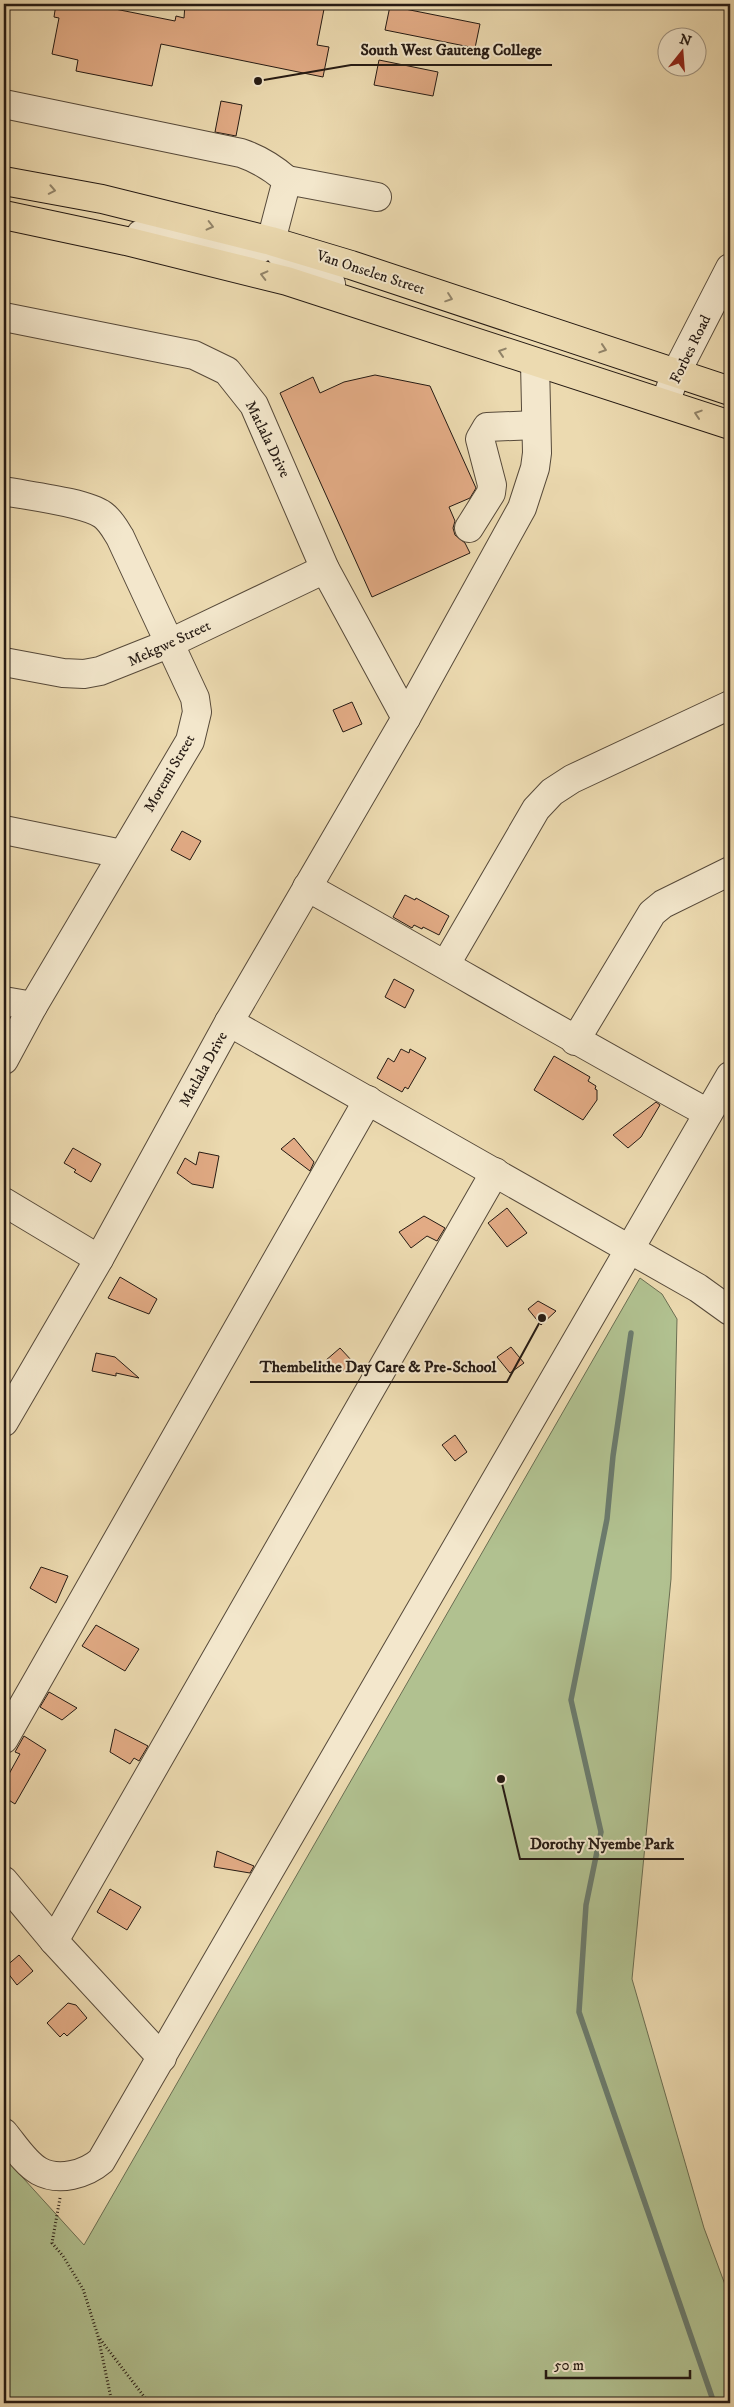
<svg xmlns="http://www.w3.org/2000/svg" width="734" height="2407" font-family="'IM FELL DW Pica',serif">
<rect width="100%" height="100%" fill="#ecdab0"/>
<filter id="stains"><feTurbulence type="fractalNoise" baseFrequency=".004" numOctaves="4"/><feColorMatrix values="0 0 0 0 .2 0 0 0 0 .09 0 0 0 0 .02 0 0 0 .5 -.17"/></filter>
<radialGradient id="worn" r=".72"><stop offset=".6" stop-color="#630" stop-opacity="0"/><stop offset="1" stop-color="#630" stop-opacity=".3"/></radialGradient>
<path fill="#b1c190" stroke="#6b6e52" d="M640 1278 662 1294 677 1319 671 1579 632 1979 704 2228 730 2298V2403H4V2157L84 2245Z"/>
<g fill="none" stroke-linecap="round" stroke-linejoin="round">
<path stroke="#6b7b6d" stroke-width="5.5" d="M631 1333 613 1456 607 1519 571 1700 601 1832 586 1905 579 2012 714 2403"/>
</g>
<g fill="#e2ab85" stroke="#251a13">
<path d="M56 4H90L175 21 176 16 184 18 185 4H325L317 45 329 47 323 77 161 44 152 86 76 71 78 60 52 54 59 18 54 17Z"/>
<path d="M390 6 480 24 475 48 385 30Z"/>
<path d="M379 60 438 72 433 96 374 85Z"/>
<path d="M221 101 242 105 236 136 215 132Z"/>
<path d="M375 375 430 386 476 488 470 498 449 507 455 521 453 528 455 535 465 543 470 553 372 597 280 393 313 377 320 393 344 382Z"/>
<path d="M352 702 362 724 343 732 333 710Z"/>
<path d="M182 831 201 841 190 860 171 850Z"/>
<path d="M405 895 415 900 416 898 449 916 439 935 423 927 422 929 414 925 412 928 393 917Z"/>
<path d="M394 979 414 990 405 1008 385 997Z"/>
<path d="M401 1049 409 1053 410 1049 426 1058 408 1089 405 1087 402 1092 377 1078 388 1058 394 1062Z"/>
<path d="M554 1056 590 1077 588 1081 596 1086 595 1089 597 1090V1100L583 1120 534 1090Z"/>
<path d="M656 1102 660 1105 641 1137 628 1148 613 1135Z"/>
<path d="M294 1138 314 1162 310 1171 281 1149Z"/>
<path d="M73 1148 101 1164 91 1182 74 1172 76 1170 64 1163Z"/>
<path d="M199 1152 219 1156 213 1188 192 1184 177 1173 185 1158 196 1165Z"/>
<path d="M507 1208 527 1233 507 1247 488 1223Z"/>
<path d="M424 1216 445 1228 437 1241 427 1236 411 1248 399 1232Z"/>
<path d="M120 1277 157 1299 149 1314 108 1298Z"/>
<path d="M538 1301 556 1311 541 1325 528 1309Z"/>
<path d="M511 1347 524 1363 510 1373 497 1357Z"/>
<path d="M340 1348 353 1362 345 1371 325 1361Z"/>
<path d="M96 1353 115 1357 139 1378 116 1373V1376L92 1371Z"/>
<path d="M455 1435 467 1452 455 1461 442 1445Z"/>
<path d="M41 1567 68 1576 56 1603 30 1588Z"/>
<path d="M96 1625 139 1649 125 1671 82 1646Z"/>
<path d="M49 1692 77 1708 62 1720 40 1707Z"/>
<path d="M115 1729 148 1746 139 1761 134 1758 130 1764 110 1752Z"/>
<path d="M24 1736 46 1750 15 1804 4 1797V1783L20 1754 15 1752Z"/>
<path d="M217 1851 254 1866 250 1873 214 1867Z"/>
<path d="M110 1889 141 1907 127 1930 97 1912Z"/>
<path d="M19 1955 33 1971 17 1985 4 1968Z"/>
<path d="M68 2003 76 2005 87 2018 67 2036 64 2033 60 2037 47 2023Z"/>
</g>
<g fill="none" stroke-linecap="round" stroke-linejoin="round">
<g stroke="#574a3a" stroke-width="30">
<g id="minor">
<path d="M4 104 241 153C259 159 272 167 287 180"/>
<path d="M141 234 178 240 240 255 258 250 271 241 287 180 377 197"/>
<path d="M271 241 290 265 331 284"/>
<path d="M4 317 194 355 227 371 254 405 325 569 406 718"/>
<path d="M665 403 676 373 730 268"/>
<path d="M4 491C28 496 85 502 103 515 111 521 115 529 120 537L195 698 197 712 190 741 33 1006 4 1060"/>
<path d="M469 528 491 493 492 485 480 439 487 427 536 425"/>
<path d="M4 662 63 673 84 674 100 671 168 644 325 569"/>
<path d="M4 830 122 854"/>
<path d="M307 887C442 962 573 1040 708 1113"/>
<path d="M446 964 536 809 552 792 572 779 730 705"/>
<path d="M4 1001 33 1006"/>
<path d="M229 1022 698 1288 730 1311"/>
<path d="M575 1041 652 913 663 904 730 871"/>
<path d="M4 1202 99 1259"/>
<path d="M4 1422 99 1259 229 1022 406 718 522 508 535 468 537 453 535 363"/>
<path d="M4 1739 368 1100"/>
<path d="M4 1881 54 1941 162 2058"/>
<path d="M54 1941 495 1172"/>
<path d="M4 2133C14 2145 25 2163 39 2171 59 2182 86 2174 101 2161L730 1076"/>
</g>
</g>
<g stroke="#251a13" stroke-width="30">
<g id="major">
<path d="M4 181 102 199 271 241 351 265 730 391"/>
<path d="M4 215 126 241 287 281 730 425"/>
</g>
</g>
<g stroke="#251a13" stroke-width="3" stroke-dasharray="1 2.5" stroke-linecap="butt">
<path d="M60 2198 52 2243 63 2256 83 2289 98 2336 112 2403"/>
<path d="M100 2339 149 2403"/>
</g>
<use href="#minor" stroke="#f3e7cc" stroke-width="28"/>
<use href="#major" stroke="#ecdab0" stroke-width="28"/>
</g>
<defs><path id="oneway-chevron" d="M-2-3.5L2.5 0L-2 3.5" fill="none" stroke-width="1.6" stroke-linecap="round" stroke-linejoin="round" transform="scale(1.25)"/></defs>
<g stroke="#928469">
<use href="#oneway-chevron" transform="translate(52 190) rotate(11)"/>
<use href="#oneway-chevron" transform="translate(210 226) rotate(14)"/>
<use href="#oneway-chevron" transform="translate(264 275) rotate(-166)"/>
<use href="#oneway-chevron" transform="translate(449 298) rotate(19)"/>
<use href="#oneway-chevron" transform="translate(603 349) rotate(18)"/>
<use href="#oneway-chevron" transform="translate(502 352) rotate(-162)"/>
<use href="#oneway-chevron" transform="translate(698 414) rotate(-162)"/>
</g>
<g text-anchor="middle" stroke-width="4" stroke-linejoin="round" paint-order="stroke">
<g font-size="15" fill="#251a13" stroke="#f3e7cc">
<text transform="translate(371 272) rotate(18)" y="5">Van Onselen Street</text>
<text transform="translate(690 349) rotate(-64)" y="5">Forbes Road</text>
<text transform="translate(268 439) rotate(64)" y="5">Matlala Drive</text>
<text transform="translate(169 643) rotate(-25)" y="5">Mekgwe Street</text>
<text transform="translate(169 773) rotate(-60)" y="5">Moremi Street</text>
<text transform="translate(203 1069) rotate(-61)" y="5">Matlala Drive</text>
</g>
</g>
<path fill="none" stroke="#251a13" stroke-width="2" d="M258 81L351 65H552M542 1318L507 1382H250M501 1779L520 1859H684"/>
<g fill="#251a13" stroke="#f3e7cc" stroke-width="2">
<circle cx="258" cy="81" r="5"/>
<circle cx="542" cy="1318" r="5"/>
<circle cx="501" cy="1779" r="5"/>
</g>
<g font-size="16" text-anchor="middle" font-weight="bold" fill="#251a13" stroke="#f3e7cc" stroke-width="4" stroke-linejoin="round" paint-order="stroke">
<text x="451" y="55">South West Gauteng College</text>
<text x="378" y="1372">Thembelithe Day Care &amp; Pre-School</text>
<text x="602" y="1849">Dorothy Nyembe Park</text>
</g>
<rect width="734" height="2407" fill="none" stroke="#ecdab0" stroke-width="20"/>
<rect x="5" y="5" width="724" height="2397" fill="none" stroke="#251a13" stroke-width="2.5"/>
<rect x="10" y="10" width="714" height="2387" fill="none" stroke="#251a13"/>
<g transform="translate(682 52) rotate(17)"><circle r="24" fill="#f3e7cc" stroke="#a19582"/>
<path d="M0-4L9 19L0 12L-9 19Z" fill="#8f2418"/>
<text y="-8" font-size="14" font-weight="bold" text-anchor="middle" fill="#251a13">N</text>
</g>
<path d="M546 2370v8h144v-8" fill="none" stroke="#251a13" stroke-width="2.5"/>
<text x="554" y="2370" font-size="15" fill="#251a13" stroke="#f3e7cc" stroke-width="4" paint-order="stroke">50 m</text>
<rect width="100%" height="100%" filter="url(#stains)"/>
<rect width="100%" height="100%" fill="url(#worn)"/>
</svg>
